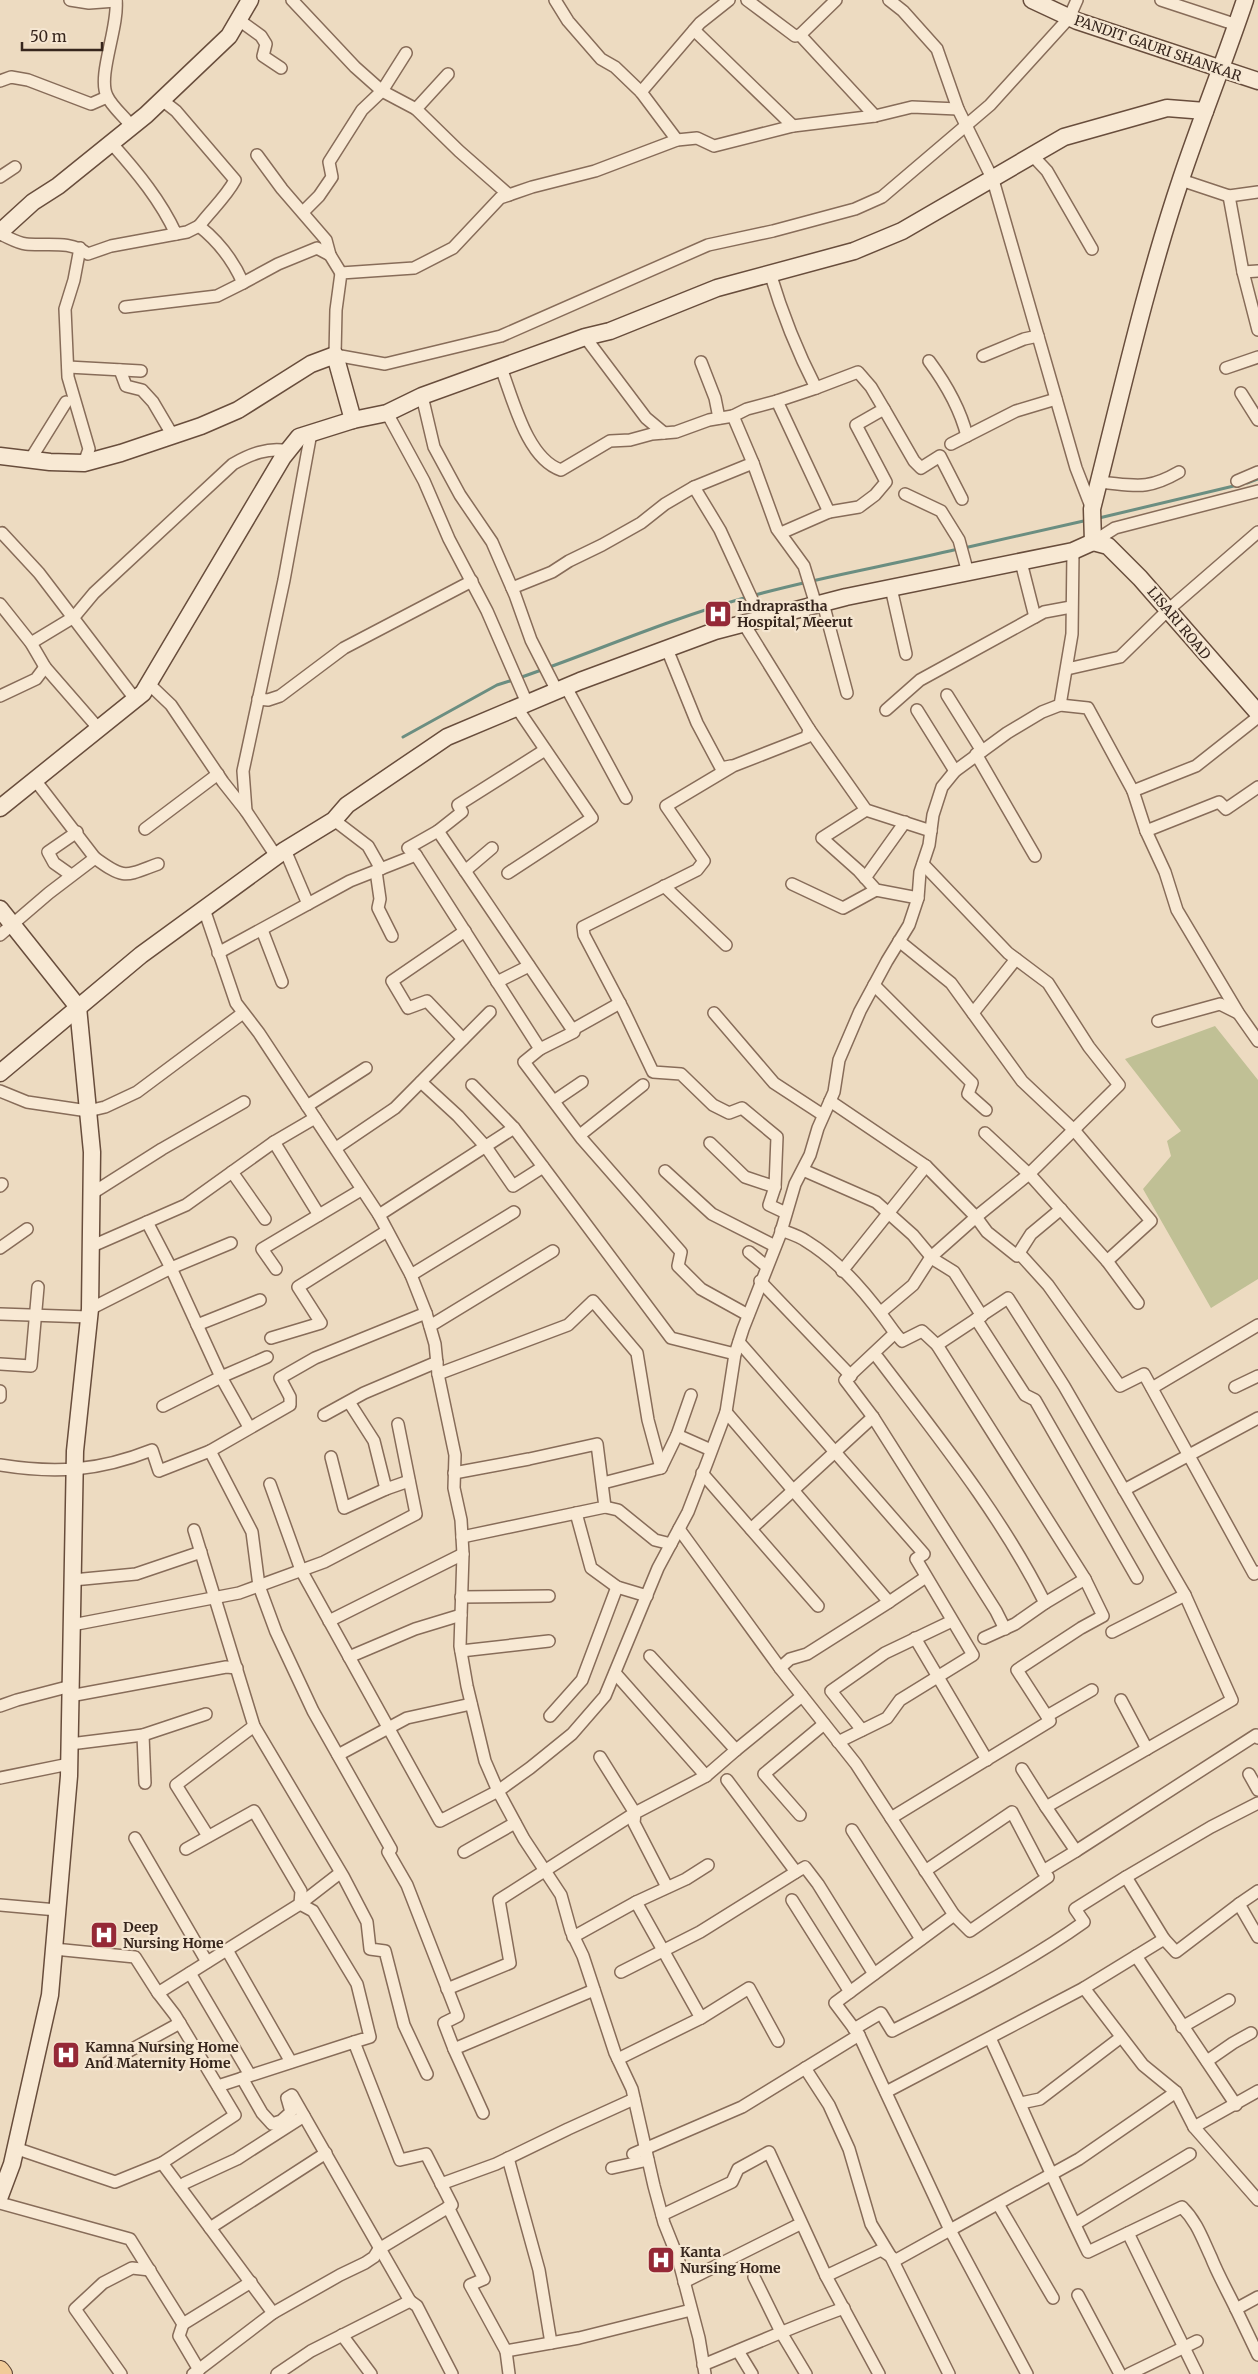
<svg xmlns="http://www.w3.org/2000/svg" width="1258" height="2374" font-family="Merriweather,serif">
<rect width="100%" height="100%" fill="#eddbc1"/>
<path fill="#c0c095" d="M1215 1026 1258 1080V1279L1211 1308 1143 1189 1171 1156 1167 1141 1181 1131 1125 1059Z"/>
<g fill="none" stroke-linecap="round" stroke-linejoin="round">
<g stroke="#6b8e81" stroke-width="3">
<path d="M1247 483 1258 479"/>
<path d="M1099 518 1238 485"/>
<path d="M964 548 1088 520"/>
<path d="M519 678C594 652 667 620 744 598 814 578 887 566 958 549"/>
<path d="M403 737 497 685 513 680"/>
</g>
<g stroke="#876c59" stroke-width="14">
<g id="street">
<path d="M70 0 89 3 116 1"/>
<path d="M116 0C119 27 97 76 107 96 112 107 125 117 132 127"/>
<path d="M292 0 355 67 382 91 406 53"/>
<path d="M555 0 568 21 601 59 615 67 641 92 677 140"/>
<path d="M747 0 795 36 800 35 875 116"/>
<path d="M889 0 903 11 937 49 958 109 993 180 1076 468 1092 509"/>
<path d="M1161 0 1237 25"/>
<path d="M239 20 261 36 266 44 263 56 281 68"/>
<path d="M694 30 793 126"/>
<path d="M800 35 836 0"/>
<path d="M448 74 416 109 459 151 509 195"/>
<path d="M0 81 11 77 28 80 91 104 107 97"/>
<path d="M641 92 700 23 729 0"/>
<path d="M162 100 176 111 235 180C226 197 211 210 199 226"/>
<path d="M958 109 912 107 875 116 793 126 714 146 697 138 677 140 595 171 532 187 500 198 453 248 414 268 341 273 336 310 335 355 385 364 501 336 708 245 773 231 855 209 882 197 990 105 1069 18 1077 0"/>
<path d="M105 148 113 145C137 172 161 201 176 234L187 232 199 226C218 241 233 260 243 283L278 264 317 248 330 255 341 273"/>
<path d="M257 155 282 189 326 240 330 255"/>
<path d="M1032 155 1047 171 1092 249"/>
<path d="M0 177 15 167"/>
<path d="M1181 180 1229 196 1258 192"/>
<path d="M1229 196 1243 272 1258 330"/>
<path d="M303 212 319 196 332 177 329 162 362 110 382 91 416 109"/>
<path d="M0 234C8 237 17 243 26 244 47 246 70 240 88 254L111 246 176 234"/>
<path d="M80 248 74 280 65 309 68 377 89 449 84 463"/>
<path d="M1243 272 1258 271"/>
<path d="M770 273C782 313 797 351 816 388L777 401"/>
<path d="M125 307 217 296 243 283"/>
<path d="M585 337 646 418 664 433"/>
<path d="M983 356 1024 339 1038 336"/>
<path d="M929 361C946 384 960 408 967 436"/>
<path d="M701 362 715 398 719 418"/>
<path d="M68 367 141 371"/>
<path d="M501 368C513 399 527 459 561 470L610 441 630 440 652 434 676 432 709 420 733 416 753 463 694 487"/>
<path d="M1226 368 1258 357"/>
<path d="M120 370 126 386 142 390 153 402 173 436"/>
<path d="M816 388 858 372 871 387 884 409 856 425 886 482 875 495 859 507 829 512"/>
<path d="M1241 393 1258 420"/>
<path d="M422 396 434 447 460 495 492 542 515 595 531 640 557 691"/>
<path d="M884 409 914 461 921 468 940 456 962 499"/>
<path d="M387 413 424 481 449 539 487 611 527 703"/>
<path d="M733 416 747 409 777 401 829 512 781 533"/>
<path d="M951 444 1016 411 1056 399"/>
<path d="M30 460 66 402"/>
<path d="M753 463 777 529 804 566 816 605"/>
<path d="M1237 481 1258 472"/>
<path d="M1099 482C1135 485 1146 491 1179 472"/>
<path d="M905 494 941 511 959 540 968 573"/>
<path d="M0 534 2 533 39 573 135 699"/>
<path d="M1093 542 1115 528 1258 491"/>
<path d="M1021 562 1035 617"/>
<path d="M512 588 552 572 569 561 602 545 641 523 665 504 694 487 720 530 761 619"/>
<path d="M891 588 906 654"/>
<path d="M823 603 847 693"/>
<path d="M0 604 31 643 45 667 99 729"/>
<path d="M31 643 74 617 94 593 233 464C251 454 268 447 288 451"/>
<path d="M667 649 697 723 721 768 731 766"/>
<path d="M1067 669 1120 657 1168 610 1258 532"/>
<path d="M149 684 171 705 223 782 246 811"/>
<path d="M566 687 626 798"/>
<path d="M947 695 982 751"/>
<path d="M0 696 36 679 45 667"/>
<path d="M258 699 268 700 280 696 344 648 472 581"/>
<path d="M1060 705 1088 708 1133 791"/>
<path d="M886 710 920 680 1044 612 1071 607"/>
<path d="M917 710 955 771"/>
<path d="M1258 717 1196 766 1133 791 1146 831 1219 802 1226 809 1258 787"/>
<path d="M809 729 866 810 931 831"/>
<path d="M976 754 1035 856"/>
<path d="M866 810 822 838 859 871 876 890 918 898"/>
<path d="M334 820 368 846 381 869"/>
<path d="M145 829 218 774"/>
<path d="M438 831 462 812 458 805 545 750"/>
<path d="M1146 831 1165 872 1177 910 1239 1014 1258 1041"/>
<path d="M285 850 308 904"/>
<path d="M416 855 408 848 438 831 574 1032 540 1049"/>
<path d="M276 856 246 811 243 771 284 580 311 433"/>
<path d="M95 858C125 880 125 876 158 864"/>
<path d="M376 871 380 899 378 908 392 936"/>
<path d="M465 871 492 848"/>
<path d="M508 873 592 818 517 708"/>
<path d="M71 875 54 863 48 852 77 832"/>
<path d="M865 878 905 822"/>
<path d="M792 884 843 908 876 890"/>
<path d="M664 886 726 945"/>
<path d="M204 909 236 1003 259 1033 379 1215 411 1275 426 1313 435 1344 438 1374 455 1455 454 1488 461 1520 463 1554 460 1646 467 1686 485 1761 498 1791 524 1839 561 1895 571 1931 583 1956 615 2053 632 2089 654 2186 664 2223 678 2258 699 2338 705 2374"/>
<path d="M262 930 282 982"/>
<path d="M0 935 49 893 95 858 35 780"/>
<path d="M899 941 951 983 1022 1081 1074 1130 1151 1221 1107 1261 1032 1177 985 1133"/>
<path d="M218 953 350 881 416 855 540 1049 524 1062 582 1139 681 1252 678 1266 701 1289 748 1315"/>
<path d="M497 982 529 966"/>
<path d="M874 985 972 1083 968 1094 986 1110"/>
<path d="M714 1013 774 1083 823 1115"/>
<path d="M973 1013 1016 959"/>
<path d="M1158 1021 1220 1004 1238 1013"/>
<path d="M572 1030 620 1003"/>
<path d="M463 1039 427 1001 408 1008 392 981 465 931"/>
<path d="M421 1082 458 1116 486 1147 513 1186 543 1167"/>
<path d="M472 1085 514 1128 671 1338 735 1354"/>
<path d="M0 1091 27 1102 88 1111 105 1107 137 1092 243 1013"/>
<path d="M554 1101 582 1082"/>
<path d="M830 1101 926 1166 976 1217 1029 1174 1119 1085 1089 1047 1048 983 1008 953 923 864"/>
<path d="M307 1106 366 1068"/>
<path d="M580 1135 643 1085"/>
<path d="M274 1142 319 1215"/>
<path d="M710 1143 745 1177 775 1187 777 1137 742 1108 729 1113 713 1105 681 1074 653 1072 624 1011 584 935 583 927 697 870 704 861 666 806 733 766 807 737 809 729 744 624"/>
<path d="M336 1148 395 1108 490 1012"/>
<path d="M803 1170 876 1202 913 1235 933 1259 954 1272 982 1316"/>
<path d="M665 1171 712 1214 775 1246"/>
<path d="M232 1172 265 1219"/>
<path d="M0 1186 2 1184"/>
<path d="M775 1187 769 1205 786 1213"/>
<path d="M91 1194 162 1149 244 1102"/>
<path d="M379 1215 514 1128"/>
<path d="M147 1222 171 1268 231 1243"/>
<path d="M781 1230C789 1233 799 1236 806 1241 842 1263 871 1299 895 1333L845 1380 873 1417 996 1611 1005 1629"/>
<path d="M90 1247 186 1205 274 1142 315 1118"/>
<path d="M0 1248 27 1229"/>
<path d="M749 1252 766 1266"/>
<path d="M1019 1253 1048 1285 1120 1386 1144 1374 1254 1574 1258 1572"/>
<path d="M1107 1261 1138 1303"/>
<path d="M276 1269 262 1249 361 1190"/>
<path d="M842 1271 926 1166"/>
<path d="M411 1275 514 1212"/>
<path d="M760 1281 851 1376"/>
<path d="M90 1309 171 1268 221 1377 267 1357"/>
<path d="M881 1312 913 1285 931 1257 976 1217 987 1232 1017 1256 1031 1234 1061 1209"/>
<path d="M426 1313 315 1358 280 1378 290 1397V1405L210 1451 252 1532 259 1586 276 1632 313 1711 391 1849 388 1852 407 1885 458 2016 444 2023 454 2049"/>
<path d="M0 1314 89 1317"/>
<path d="M976 1319 1025 1395 1035 1400 1137 1578"/>
<path d="M197 1325 260 1300"/>
<path d="M430 1326 553 1251"/>
<path d="M895 1333 902 1341 922 1331 937 1345 1085 1579 1045 1603"/>
<path d="M271 1338 321 1323 298 1287 387 1231"/>
<path d="M739 1342 924 1554 916 1559 973 1655 900 1700 887 1718 838 1742"/>
<path d="M937 1345 1008 1298 1064 1386 1185 1595 1232 1700 1046 1807 1022 1769"/>
<path d="M878 1358C938 1437 1001 1515 1045 1603L1015 1624 984 1638"/>
<path d="M0 1364 31 1366 38 1287"/>
<path d="M438 1374 568 1325 593 1301 637 1353 648 1420 661 1468"/>
<path d="M1235 1387 1258 1376"/>
<path d="M1152 1388 1258 1325"/>
<path d="M0 1397V1391"/>
<path d="M349 1402 374 1441 386 1489 409 1481"/>
<path d="M163 1406 221 1377 249 1427"/>
<path d="M726 1412 889 1602 807 1654 790 1659 780 1668"/>
<path d="M324 1415 364 1393 437 1362"/>
<path d="M677 1435 691 1395"/>
<path d="M331 1457 344 1508 386 1489"/>
<path d="M0 1465C56 1474 99 1471 152 1450L159 1471 210 1451"/>
<path d="M454 1473 529 1459 597 1444 605 1507 462 1537"/>
<path d="M702 1473 818 1606"/>
<path d="M603 1483 661 1468 677 1435 711 1450"/>
<path d="M270 1484 301 1570 440 1821 498 1791 530 1768 572 1734 605 1696 658 1568 688 1512 708 1460 726 1412 735 1354 743 1329 780 1235 795 1184 810 1155 818 1128 834 1092 839 1060 860 1011 887 961 909 925 918 898 920 872 929 845 933 815 942 787 955 771 1007 733 1042 712 1060 705 1072 634 1073 551"/>
<path d="M1124 1490 1258 1418"/>
<path d="M605 1507 618 1510 655 1540 671 1544"/>
<path d="M576 1513 591 1568 617 1587 647 1596"/>
<path d="M751 1529 873 1417"/>
<path d="M194 1530 254 1726 343 1876 367 1922 370 1949 385 1951 404 2025 427 2074"/>
<path d="M73 1580 136 1574 201 1552"/>
<path d="M461 1597 549 1596"/>
<path d="M889 1602 926 1577"/>
<path d="M329 1621 463 1554"/>
<path d="M72 1625 239 1593 324 1562 416 1514 398 1424"/>
<path d="M1112 1632 1185 1595"/>
<path d="M915 1638 987 1760"/>
<path d="M461 1651 549 1641"/>
<path d="M650 1656 736 1750 706 1776"/>
<path d="M349 1657 415 1629 461 1615"/>
<path d="M615 1673 706 1776 635 1813 634 1823 667 1887"/>
<path d="M70 1696 226 1667 237 1668"/>
<path d="M1121 1700 1147 1749"/>
<path d="M0 1706 17 1700 71 1686"/>
<path d="M550 1716 582 1680 617 1587"/>
<path d="M1047 1716 1092 1690"/>
<path d="M862 1730 831 1691 885 1653 952 1621"/>
<path d="M143 1735 145 1783"/>
<path d="M70 1744 143 1735 206 1714"/>
<path d="M736 1750 802 1696"/>
<path d="M338 1755 407 1718 471 1704"/>
<path d="M1249 1774 1258 1790"/>
<path d="M0 1778 69 1764"/>
<path d="M727 1780 796 1872 805 1867 818 1884 874 1974"/>
<path d="M800 1815 764 1774 824 1724"/>
<path d="M891 1818 1050 1721 1017 1670 1081 1628 1103 1616 1085 1579"/>
<path d="M852 1830 921 1939"/>
<path d="M208 1836 176 1785 254 1726"/>
<path d="M135 1838 207 1962"/>
<path d="M186 1849 254 1811 301 1891 300 1904 313 1911 357 1984 370 2037 354 2042"/>
<path d="M1076 1851 1256 1735 1258 1738"/>
<path d="M464 1852 515 1823"/>
<path d="M925 1871 1012 1812 1043 1871 1076 1851 1046 1807"/>
<path d="M1126 1877 1211 1827 1258 1803"/>
<path d="M792 1900 850 1992"/>
<path d="M636 1902 686 1879 708 1865"/>
<path d="M1239 1904 1258 1891"/>
<path d="M0 1905 57 1910"/>
<path d="M954 1915 970 1931 1048 1877 1043 1871"/>
<path d="M573 1937 636 1902 701 2018 618 2059"/>
<path d="M54 1949 135 1957 158 1993 300 1904 340 1873"/>
<path d="M227 1950 291 2062"/>
<path d="M1136 1956 1236 2105"/>
<path d="M621 1972 700 1932 796 1872"/>
<path d="M190 1973 250 2075"/>
<path d="M447 1989 510 1963 499 1900 635 1813 600 1757"/>
<path d="M158 1993 175 2015 235 2115 162 2163"/>
<path d="M701 2018 749 1988 778 2041"/>
<path d="M1182 2027 1229 2000"/>
<path d="M854 2029 881 2013 892 2031C957 1998 1024 1965 1084 1922L1075 1909 1126 1877 1164 1939"/>
<path d="M990 2038C1023 2109 1053 2181 1088 2252L1182 2207C1197 2222 1202 2238 1211 2257 1218 2275 1228 2292 1236 2309"/>
<path d="M1207 2061 1233 2043 1251 2033"/>
<path d="M107 2063 180 2023"/>
<path d="M805 2068 829 2105 849 2149 871 2224 891 2257 949 2374"/>
<path d="M242 2078 262 2113 272 2124 281 2121 291 2112 287 2098 292 2095 410 2301 311 2351 277 2374"/>
<path d="M218 2086 354 2042 400 2160 426 2154 452 2205 379 2249 374 2257 365 2263 340 2275 273 2313"/>
<path d="M1258 2091 1194 2127 1258 2200"/>
<path d="M886 2092 1084 1988"/>
<path d="M1176 2092 1194 2127"/>
<path d="M1021 2103 1040 2099 1116 2041"/>
<path d="M483 2113 454 2049 594 1990"/>
<path d="M15 2148 115 2182 162 2163 273 2313 193 2374"/>
<path d="M633 2154 742 2107 859 2035 835 2003 954 1915 856 1764 780 1668 679 1529"/>
<path d="M508 2158 539 2270 551 2343"/>
<path d="M612 2168 648 2160"/>
<path d="M441 2184 496 2164 568 2129 634 2099"/>
<path d="M180 2187 185 2183 237 2159 304 2116"/>
<path d="M0 2203 130 2239 183 2324 179 2336 199 2370"/>
<path d="M998 2204 1053 2298"/>
<path d="M448 2207 484 2279 470 2285 506 2351 579 2338 691 2310"/>
<path d="M662 2215 732 2182 738 2169 769 2152 826 2276 881 2250 896 2260 950 2230 859 2035"/>
<path d="M1075 2224 1190 2154"/>
<path d="M210 2228 326 2153"/>
<path d="M1128 2233 1197 2374"/>
<path d="M826 2276 879 2374"/>
<path d="M754 2277 782 2334 806 2374"/>
<path d="M684 2282 796 2226"/>
<path d="M1078 2295 1120 2374"/>
<path d="M1258 2297 1236 2309 1258 2355"/>
<path d="M410 2301 417 2306 452 2374"/>
<path d="M183 2324 251 2282"/>
<path d="M342 2335 371 2374"/>
<path d="M506 2351 509 2374"/>
<path d="M738 2351 752 2374"/>
<path d="M703 2365C750 2346 796 2325 844 2308"/>
<path d="M121 2374 75 2309 103 2283 132 2268 150 2270"/>
<path d="M1027 2374 950 2230 1079 2159 1176 2092 1143 2065 1084 1988 1164 1939 1176 1952 1239 1904 1258 1937"/>
<path d="M1129 2374 1197 2341"/>
</g>
</g>
<g stroke="#684d3c" stroke-width="19">
<g id="secondary">
<path d="M1032 0 1077 21 1258 81"/>
<path d="M0 232 33 202 58 186 146 115 229 36 250 0"/>
<path d="M0 456 50 462 84 463 121 453 201 426 238 410 311 364 335 355 353 420 387 413 422 396 585 337 610 331 717 288 854 251 902 231 1064 137 1167 108 1205 111"/>
<path d="M1093 542 1092 509C1120 399 1145 286 1181 179 1201 119 1225 60 1245 0"/>
<path d="M1093 542 1108 546 1140 578 1258 713"/>
<path d="M0 808 143 693 283 457 299 437 353 420"/>
<path d="M0 909 78 1007 92 1152 90 1309 75 1451 69 1776 50 1995 12 2164 0 2196"/>
<path d="M0 1073 141 955 285 850 334 820 347 805 447 737 580 681 715 631 846 597 1073 551 1093 542"/>
</g>
</g>
<g stroke="#543b2d" stroke-width="20">
<path id="primary" d="M0 2370 3 2374"/>
</g>
<use href="#street" stroke="#f8e9d4" stroke-width="11"/>
<use href="#secondary" stroke="#f8e9d4" stroke-width="16"/>
<use href="#primary" stroke="#f1cb99" stroke-width="18"/>
</g>
<defs>
<g id="hospital-square" transform="scale(1.4375)"><rect x="-9" y="-9" width="18" height="18" rx="4" fill="#952937" stroke="#f5e6d1"/><path d="M-5-5h3v3.5h4V-5h3V5h-3V1.5h-4V5h-3Z" fill="#fff"/></g>
</defs>
<g fill-rule="evenodd">
<use href="#hospital-square" x="718" y="614"/>
<use href="#hospital-square" x="104" y="1935"/>
<use href="#hospital-square" x="66" y="2055"/>
<use href="#hospital-square" x="661" y="2260"/>
</g>
<g text-anchor="middle" stroke-width="4.5" stroke-linejoin="round" paint-order="stroke">
<g font-size="14" fill="#37261d" stroke="#f5e6d1">
<text transform="translate(1158 48) rotate(19)" y="5">PANDIT GAURI SHANKAR</text>
<text transform="translate(1179 623) rotate(50)" y="5">LISARI ROAD</text>
</g>
<g font-size="14" font-weight="bold" fill="#37261d" stroke="#f5e6d1" text-anchor="start">
<text x="737" y="611">Indraprastha<tspan x="737" dy="16">Hospital, Meerut</tspan></text>
<text x="123" y="1932">Deep<tspan x="123" dy="16">Nursing Home</tspan></text>
<text x="85" y="2052">Kamna Nursing Home<tspan x="85" dy="16">And Maternity Home</tspan></text>
<text x="680" y="2257">Kanta<tspan x="680" dy="16">Nursing Home</tspan></text>
</g>
</g>
<path d="M22 42v8h80v-8" fill="none" stroke="#37261d" stroke-width="2.5"/>
<text x="30" y="42" font-size="15" fill="#37261d" stroke="#f5e6d1" stroke-width="4" paint-order="stroke">50 m</text>
</svg>
